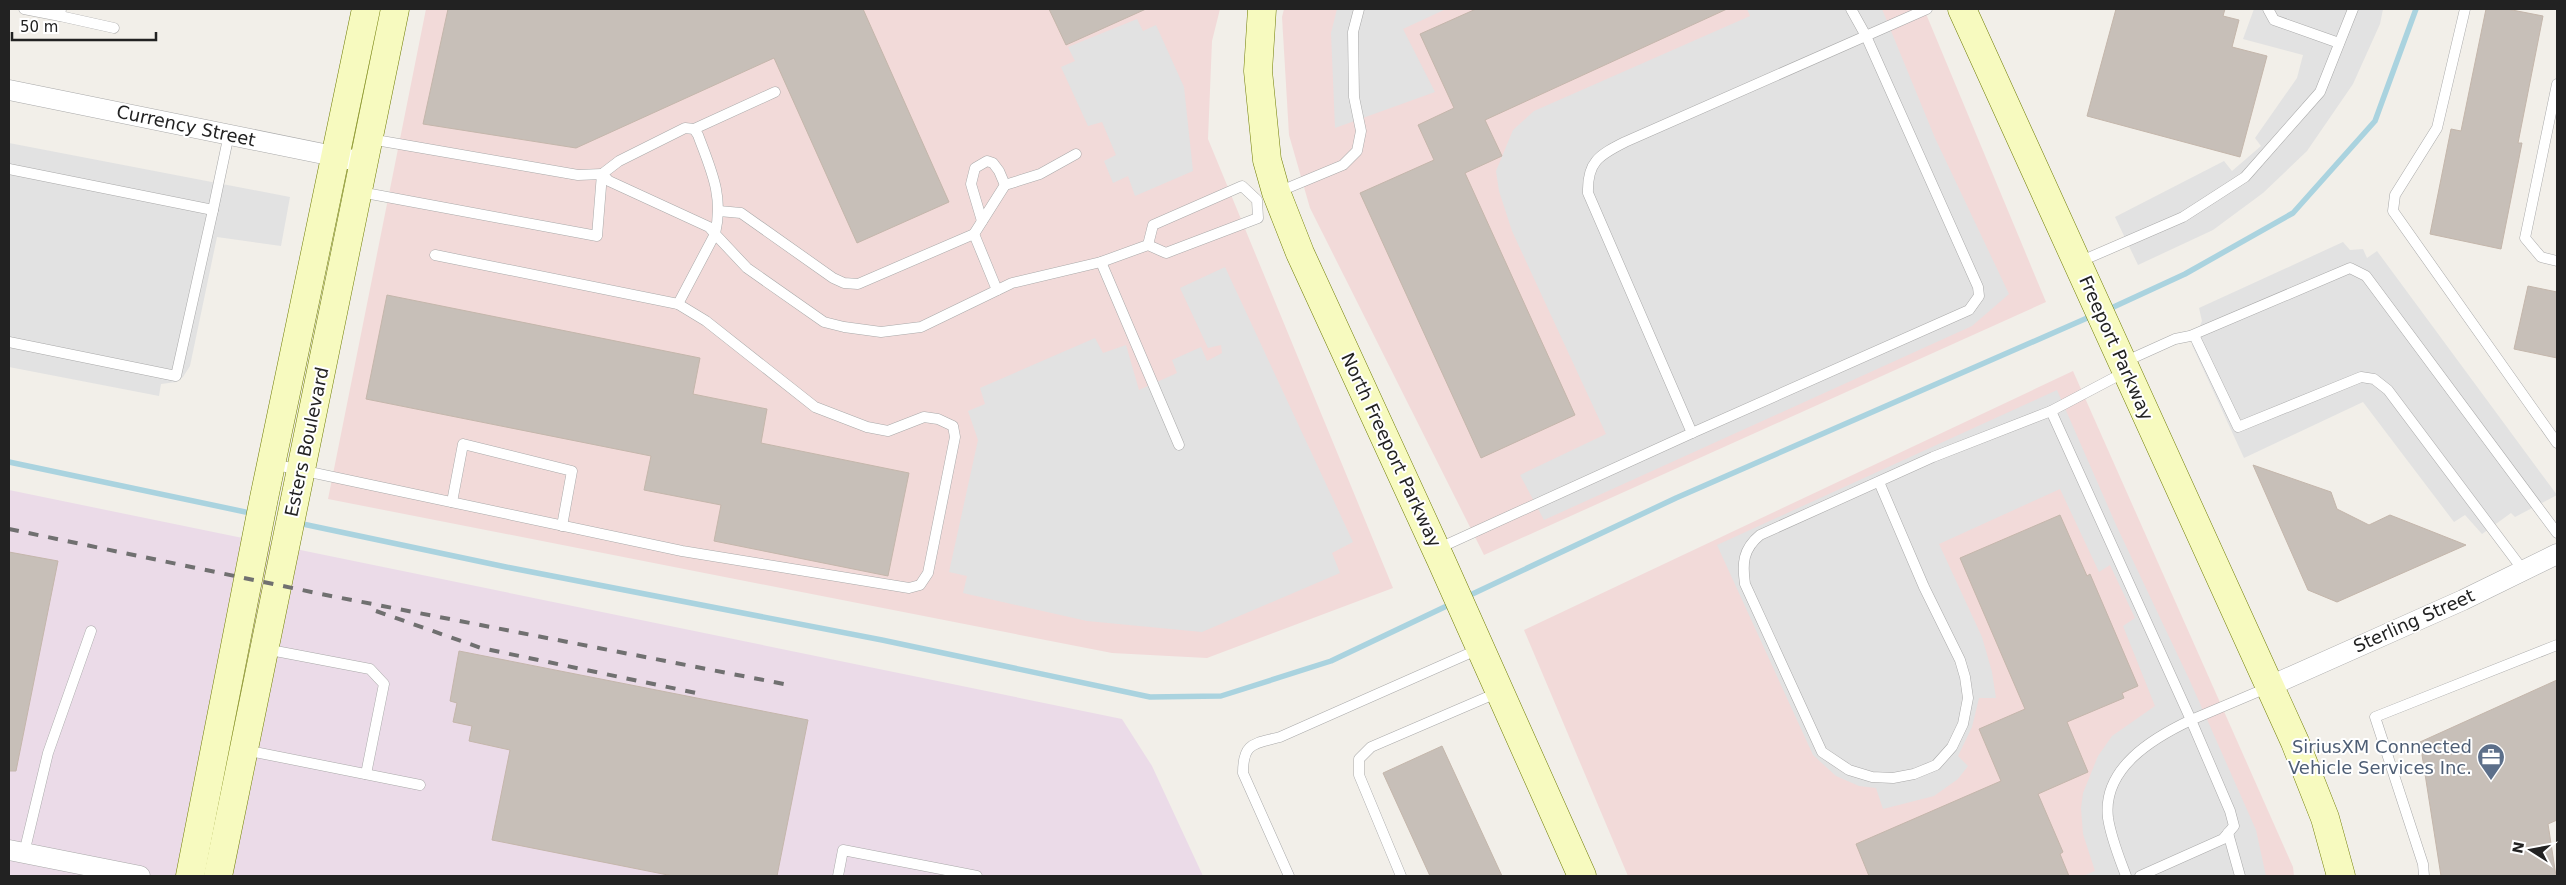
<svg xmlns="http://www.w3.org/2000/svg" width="2566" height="885" font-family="'DejaVu Sans',sans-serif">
<rect width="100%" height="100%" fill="#f2efe9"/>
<g fill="#f2dad9">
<path d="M426 9H1220L1212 41 1208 139 1393 588 1207 658 1112 653 328 499Z"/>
<path d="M1284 9H1924L2046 302 1484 555 1310 208 1289 135 1282 17Z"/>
<path d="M2073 371 2293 867 2294 876H1628L1524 630Z"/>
</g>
<path fill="#ebdbe8" d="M9 490 1122 719 1152 766 1203 876H9Z"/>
<g fill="#e2e2e2">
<path d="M1337 9H1446L1403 29 1435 92 1335 128 1331 33Z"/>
<path d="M1747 9H1882L1935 138 2009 294 1972 326 1544 520 1520 475 1606 434 1512 231 1499 191 1496 171 1513 130 1534 111 1750 16Z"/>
<path d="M2254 9H2383L2380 24 2353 84 2307 151 2263 193 2213 230 2138 265 2115 217 2224 161 2232 171 2261 146 2255 138 2297 78 2303 55 2243 39Z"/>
<path d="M1137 19 1143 31 1156 25 1184 87 1193 171 1135 196 1128 176 1113 183 1104 161 1116 155 1102 122 1088 126 1061 67 1075 61 1068 47Z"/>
<path d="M9 143 290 197 281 246 217 237 190 366 183 377 176 382 161 384 159 396 9 367Z"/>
<path d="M2343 242 2350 250 2363 249 2367 258 2377 251 2557 495 2515 517 2511 513 2482 534 2465 515 2454 522 2363 402 2244 458 2192 345 2202 321 2199 308Z"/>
<path d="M1225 267 1353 542 1332 553 1340 573 1202 632 1087 621 963 593 967 576 949 572 978 440 968 411 985 404 980 388 1095 338 1103 353 1126 345 1139 390 1177 373 1172 360 1201 347 1207 361 1222 353 1221 345 1208 348 1180 288Z"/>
<path d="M2057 390 2117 527 2190 681 2256 830 2266 876H2083L2095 871 2083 834 2081 808 2083 793 2098 756 2112 736 2155 706 2123 626 2135 618 2110 565 2099 572 2060 489 1939 544 1982 637 1992 672 1996 698H1979L1972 727 1958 756 1968 766 1958 779 1934 796 1883 809 1876 788 1859 786 1836 776 1813 755 1717 545Z"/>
</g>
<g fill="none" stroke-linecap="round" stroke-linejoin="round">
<g stroke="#aad3df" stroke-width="5.5">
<path d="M2107 310 2185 274 2293 213 2375 121 2416 9"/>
<path d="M9 462 255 514"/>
<path d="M298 523 506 567 882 640 1150 697 1221 696 1331 661 1453 603"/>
<path d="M1466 597 1676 498 2094 315"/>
</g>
</g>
<g fill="#c7bfb8" stroke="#c4b6ab">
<path d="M448 9H863L949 202 857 243 774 58 576 148 423 124Z"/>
<path d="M1049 9H1146L1066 45Z"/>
<path d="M1476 9H1727L1485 120 1502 156 1465 173 1575 415 1481 458 1360 193 1434 160 1418 125 1454 108 1420 34Z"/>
<path d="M2116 9H2225L2223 16 2239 20 2232 47 2267 56 2240 157 2087 116Z"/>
<path d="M2486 9H2507L2543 16 2518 143H2522L2501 249 2430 234 2451 129 2461 131Z"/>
<path d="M2528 286 2557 292V358L2514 349Z"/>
<path d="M387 295 700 358 693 394 767 409 761 443 909 473 888 576 714 541 721 505 644 490 651 456 366 399Z"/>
<path d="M2253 465 2331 492 2337 509 2369 525 2390 515 2466 545 2337 602 2308 590Z"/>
<path d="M2060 515 2087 576 2090 574 2138 686 2122 693 2124 698 2067 722 2088 772 2038 794 2063 852 2060 854 2069 876H1869L1856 844 2001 781 1979 729 2025 709 1960 558Z"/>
<path d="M9 552 58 561 16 771H9Z"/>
<path d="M459 651 808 720 777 876H673L492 840 510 750 469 741 472 726 453 722 457 703 450 701Z"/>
<path d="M2557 680V820L2548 824 2556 876H2441L2420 742Z"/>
<path d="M1442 746 1502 876H1430L1383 773Z"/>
</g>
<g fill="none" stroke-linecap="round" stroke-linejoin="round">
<g stroke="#a9a9a9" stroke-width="11">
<g id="service">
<path d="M24 9 60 16 61 9"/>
<path d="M2268 9 2274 20 2339 43"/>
<path d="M2465 9 2437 128 2395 195 2393 211 2557 443"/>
<path d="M60 16 114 28"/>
<path d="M2557 84 2525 238 2541 257 2557 261"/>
<path d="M694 129 775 92"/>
<path d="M370 139 578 175 602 174 609 181 709 227 715 234 678 304"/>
<path d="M9 169 213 210 229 134"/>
<path d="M360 192 597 236 602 174 619 161 685 128 694 129 698 135C711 170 724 196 715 234L747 268 824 322 844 327 881 332 921 327 1012 283 1101 262 1148 245 1166 253 1258 218 1257 200 1242 186 1153 225 1148 245"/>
<path d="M1278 192 1343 165 1357 151 1361 131 1354 97 1353 32 1359 9"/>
<path d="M719 211 741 213 833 278 844 283 858 284 974 234 1005 185 1040 174 1076 154"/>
<path d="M982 221 971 184 975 168 987 161 993 163 999 171 1005 185"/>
<path d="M974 234 997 290"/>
<path d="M1101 262 1179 445"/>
<path d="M2079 262 2183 217 2245 177 2320 92 2353 9"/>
<path d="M2194 335 2238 427 2361 377 2374 379 2388 390 2523 570"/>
<path d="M9 342 176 376 213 210"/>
<path d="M2124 362 2175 339 2190 336 2350 268 2366 276 2557 533"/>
<path d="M2051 411 2191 720C2153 738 2102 768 2108 818 2111 838 2119 857 2126 876"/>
<path d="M1692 433 1969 310 1979 296 1978 287 1866 36 1851 9"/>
<path d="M272 464 682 551 909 588 920 585 928 573 955 437 953 426 938 419 924 417 888 431 867 427 815 407 706 321 678 304 435 255"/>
<path d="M1879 482 1924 587 1960 660 1965 677 1968 698 1963 724 1952 747 1936 765 1914 774 1893 778 1872 777 1849 770 1822 752 1745 584C1742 563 1743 549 1760 535L1933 457 2051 411 2125 372"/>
<path d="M452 502 463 444 572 471 562 526"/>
<path d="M1437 549 1692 433 1588 193C1587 162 1599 155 1625 142L1927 9"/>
<path d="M265 649 370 669 384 684 366 774"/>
<path d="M245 750 420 785"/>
<path d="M2228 833 2240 876"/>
<path d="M24 853 48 753 91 631"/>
<path d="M838 876 843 850 977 876"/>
<path d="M1289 876 1243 773C1243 742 1254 744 1280 737L1479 649"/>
<path d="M1401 876 1359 775V759L1371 747 1499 692"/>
<path d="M2140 876 2223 839 2234 826 2230 811 2191 720 2269 687"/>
<path d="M2424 876 2423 864 2375 717 2557 645"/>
</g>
</g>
<g stroke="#a9a9a9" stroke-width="21">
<g id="minor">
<path d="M9 90 363 162"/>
<path d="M2270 686 2463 600 2557 554"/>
<path d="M9 850 140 876"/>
</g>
</g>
<g stroke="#707d05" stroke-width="29">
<g id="secondary">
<path d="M1262 9 1258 71 1267 160 1276 192 1300 253 1441 560 1582 876"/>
<path d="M1962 9 2295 742 2325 818 2341 876"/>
<path d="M190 876 264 498 366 9"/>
<path d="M218 876 395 9"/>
</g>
</g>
<use href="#service" stroke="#fff" stroke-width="10"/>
<use href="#minor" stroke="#fff" stroke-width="20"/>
<use href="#secondary" stroke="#f7fabf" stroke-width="28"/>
<g stroke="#707070" stroke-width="4" stroke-dasharray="10 10" stroke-linecap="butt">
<path d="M9 529 326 595 789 685"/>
<path d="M376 611 481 648 701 694"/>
</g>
</g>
<defs>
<g id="office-pin" transform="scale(1.4375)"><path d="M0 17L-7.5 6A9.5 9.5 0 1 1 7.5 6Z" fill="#5c6f8a" stroke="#fff"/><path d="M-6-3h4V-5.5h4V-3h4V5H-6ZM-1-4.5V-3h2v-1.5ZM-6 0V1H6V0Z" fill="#fff"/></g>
</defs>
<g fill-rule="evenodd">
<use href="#office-pin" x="2491" y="757"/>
</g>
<g text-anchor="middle" stroke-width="4" stroke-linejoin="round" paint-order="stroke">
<g font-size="18" fill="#222" stroke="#fff">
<text transform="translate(186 126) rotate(12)" y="6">Currency Street</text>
<text transform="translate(2116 348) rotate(66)" y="6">Freeport Parkway</text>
<text transform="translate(307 442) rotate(-78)" y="6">Esters Boulevard</text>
<text transform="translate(1391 450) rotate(65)" y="6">North Freeport Parkway</text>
<text transform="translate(2414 621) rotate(-24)" y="6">Sterling Street</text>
</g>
<g font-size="18" fill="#4e5e75" stroke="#fff" text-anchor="end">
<text x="2472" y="753">SiriusXM Connected<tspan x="2472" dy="21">Vehicle Services Inc.</tspan></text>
</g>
</g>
<rect width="2566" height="885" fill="none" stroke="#222222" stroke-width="20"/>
<g transform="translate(2531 850) rotate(281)" stroke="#ffffff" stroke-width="4" paint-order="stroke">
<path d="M0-4L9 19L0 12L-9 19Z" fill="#222222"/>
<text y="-8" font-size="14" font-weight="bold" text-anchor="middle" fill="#222222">N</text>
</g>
<path d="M12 32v8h144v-8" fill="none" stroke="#222222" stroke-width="2.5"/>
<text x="20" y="32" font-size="15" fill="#222222" stroke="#ffffff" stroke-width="4" paint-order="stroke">50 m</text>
</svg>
